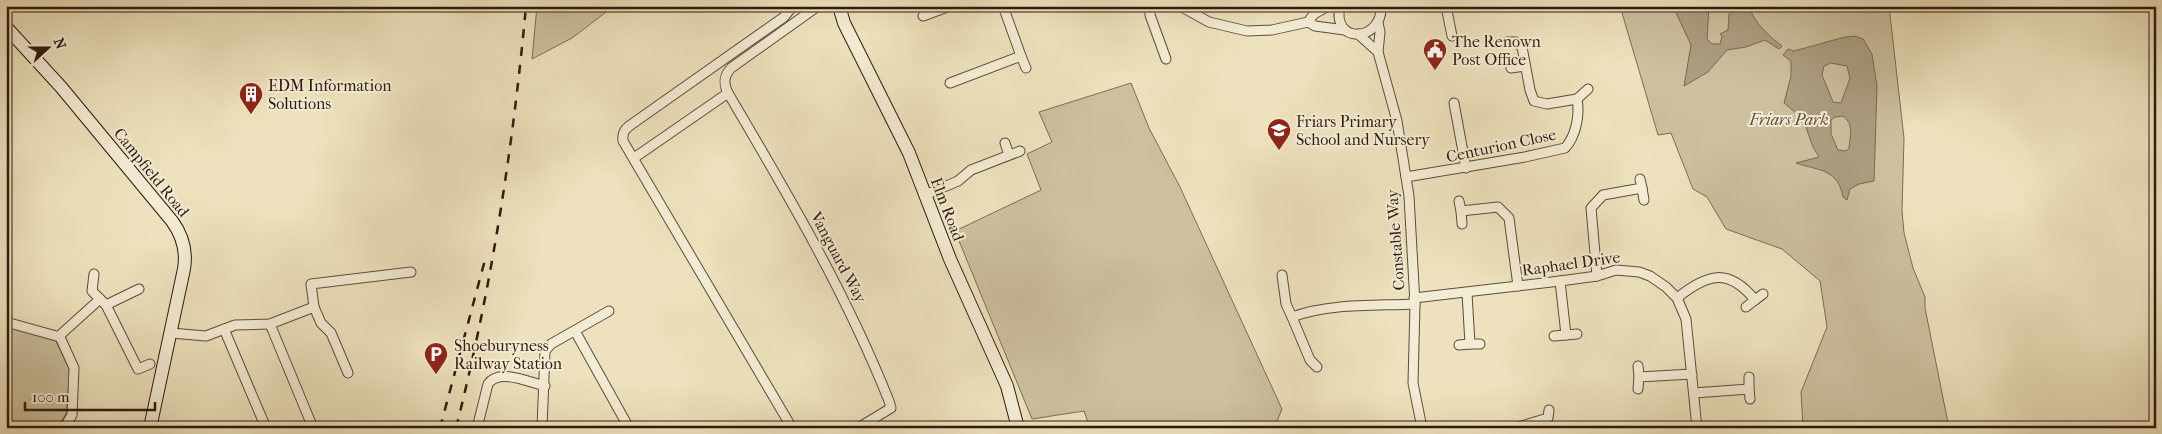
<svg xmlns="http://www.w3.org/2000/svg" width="2162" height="434" font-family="'IM FELL French Canon',serif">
<rect width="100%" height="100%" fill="#ede2bd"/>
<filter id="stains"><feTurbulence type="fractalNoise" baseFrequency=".004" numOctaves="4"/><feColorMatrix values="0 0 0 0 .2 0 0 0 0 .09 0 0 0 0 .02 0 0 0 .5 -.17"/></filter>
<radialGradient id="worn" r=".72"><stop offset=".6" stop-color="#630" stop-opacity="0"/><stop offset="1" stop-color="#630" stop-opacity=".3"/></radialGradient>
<g fill="#ccc09f" stroke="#7c6d56">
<path d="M537 6H614L572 38 532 59Z"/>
<path d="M1620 6H1889L1904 138 1902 211 1904 233 1913 268 1925 297V308L1949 428H1803L1801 392 1827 327 1820 281 1782 249 1726 229 1707 197 1693 189 1671 133 1658 135Z"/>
<path d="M1131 83 1149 128 1180 187 1282 409 1276 424 1235 428H1090L1084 411 1032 419 955 231 1041 190 1027 154 1052 142 1039 112Z"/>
<path d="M13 327 56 341 70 371 66 414 57 428H6L12 361H6V328Z"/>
</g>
<g fill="#ac9e82" stroke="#796954" fill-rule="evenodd">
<path d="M1673 6H1709L1707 39 1712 44H1720L1722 36 1720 34 1728 30 1729 14 1734 10 1733 6H1749C1754 23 1768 35 1782 46L1779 49 1765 40 1746 47 1727 50 1708 72 1684 86 1691 45Z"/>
<path d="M1855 36 1863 39 1872 54 1877 86 1874 181 1859 184 1850 189 1847 200 1843 197C1838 169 1820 171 1796 163L1819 157 1813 147 1803 119 1784 103 1791 76V61L1783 55 1788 49 1794 51 1845 37ZM1831 63 1847 66 1850 78 1841 103 1833 102 1822 75 1824 66ZM1843 116C1854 124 1850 136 1849 148L1846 151 1838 150 1831 134V120L1835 117Z"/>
</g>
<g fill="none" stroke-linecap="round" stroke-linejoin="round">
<g stroke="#5d4c3a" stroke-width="11">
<g id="street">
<path d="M818 6 731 68C724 76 723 83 728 93 787 193 846 293 889 401L891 408 858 428"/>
<path d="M1150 6V15L1166 59"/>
<path d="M1180 6 1209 22 1247 31 1272 30 1308 22 1314 14 1328 6"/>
<path d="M1340 6C1331 45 1383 42 1381 6"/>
<path d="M1446 6 1452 36"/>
<path d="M923 16 950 6"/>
<path d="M1308 22 1315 26 1345 30"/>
<path d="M1378 23 1380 32 1378 52 1397 121 1409 196 1415 304 1413 383 1422 428"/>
<path d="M1358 34 1378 52"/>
<path d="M1507 42H1516L1522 47 1530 90 1534 101 1547 104 1577 99"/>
<path d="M1021 56 1026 68"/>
<path d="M1511 68 1525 66"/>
<path d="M950 83 1021 56 1003 6"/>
<path d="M1454 103 1466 168"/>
<path d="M1005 143 1009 155"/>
<path d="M634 158 728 93"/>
<path d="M1406 177 1525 157 1565 148C1576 136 1580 115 1577 99L1588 89"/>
<path d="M1642 188 1644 200"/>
<path d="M925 195 958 181 971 170 1020 151"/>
<path d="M1459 201 1461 211 1498 207 1509 218 1518 286"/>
<path d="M1461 211 1462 224"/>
<path d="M1282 275 1286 304 1292 317C1330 303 1375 306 1415 304"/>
<path d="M1597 276 1591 208 1603 195 1642 188 1640 179"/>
<path d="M1560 281 1566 335 1577 334"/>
<path d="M1467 293 1470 344H1480"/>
<path d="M1414 298 1560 281 1597 276 1616 270 1639 272 1650 276 1666 287 1677 298 1686 319 1697 428"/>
<path d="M1677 298C1707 274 1728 267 1755 300L1763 294"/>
<path d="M100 299 106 305 138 369 150 364"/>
<path d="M106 305 139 289"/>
<path d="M314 307 321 323 331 333 348 373"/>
<path d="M1746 307 1755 300"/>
<path d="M1292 317 1310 360 1317 367"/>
<path d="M6 322 60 337 74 368 72 415 64 428"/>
<path d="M270 324 313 428"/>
<path d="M224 329 266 428"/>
<path d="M575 331 629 428"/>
<path d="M171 333 206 336 235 325 270 324 314 307 311 284 411 272"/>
<path d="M59 336 100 299 92 291 94 274"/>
<path d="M1554 336 1566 335"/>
<path d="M1459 345 1470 344"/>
<path d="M1638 366 1639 377"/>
<path d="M1749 377V389"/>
<path d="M1638 389 1639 377 1692 374"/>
<path d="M1694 393 1749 389 1750 399"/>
<path d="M477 428 488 384C499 368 529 382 545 386"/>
<path d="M542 428 545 351 551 344 609 311"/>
<path d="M792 428 623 141C622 132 625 129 632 124L784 17 793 6"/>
<path d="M1515 428 1548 418 1549 410"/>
</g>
</g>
<g stroke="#2d1a0e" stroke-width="14">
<g id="secondary">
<path d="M839 6 844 23 909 153 950 259 1007 386 1018 428"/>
<path d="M6 27 61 87 172 221C183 236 187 251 184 269L150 428"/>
</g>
</g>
<use href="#street" stroke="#f3ecd4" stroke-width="9"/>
<use href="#secondary" stroke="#f3ecd4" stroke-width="12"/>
<g stroke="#2d1a0e" stroke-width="2.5" stroke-dasharray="9 9" stroke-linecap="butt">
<path d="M440 428 486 256"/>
<path d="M456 428C491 290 513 148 526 6"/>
</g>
</g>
<defs>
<g id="civic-pin" transform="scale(1.25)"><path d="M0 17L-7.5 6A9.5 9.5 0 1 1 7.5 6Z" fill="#8f2418" stroke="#f3ecd4"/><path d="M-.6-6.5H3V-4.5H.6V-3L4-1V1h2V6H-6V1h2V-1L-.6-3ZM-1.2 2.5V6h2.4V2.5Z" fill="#fff"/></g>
<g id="building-pin" transform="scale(1.25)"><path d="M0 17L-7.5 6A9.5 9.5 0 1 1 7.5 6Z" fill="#8f2418" stroke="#f3ecd4"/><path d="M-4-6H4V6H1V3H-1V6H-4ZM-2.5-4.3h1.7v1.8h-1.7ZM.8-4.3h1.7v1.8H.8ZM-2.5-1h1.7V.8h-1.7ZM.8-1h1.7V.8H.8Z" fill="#fff"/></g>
<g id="school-pin" transform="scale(1.25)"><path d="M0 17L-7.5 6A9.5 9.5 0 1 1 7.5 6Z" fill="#8f2418" stroke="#f3ecd4"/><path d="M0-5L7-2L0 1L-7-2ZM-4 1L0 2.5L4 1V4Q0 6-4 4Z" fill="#fff"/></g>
<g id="parking-pin" transform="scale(1.25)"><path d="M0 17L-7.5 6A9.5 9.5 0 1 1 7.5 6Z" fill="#8f2418" stroke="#f3ecd4"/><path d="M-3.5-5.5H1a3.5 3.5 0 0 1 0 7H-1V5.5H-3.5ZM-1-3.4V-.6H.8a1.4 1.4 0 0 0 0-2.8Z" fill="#fff"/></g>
</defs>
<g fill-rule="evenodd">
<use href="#civic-pin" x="1435" y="50"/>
<use href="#building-pin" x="251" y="94"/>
<use href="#school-pin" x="1279" y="130"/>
<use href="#parking-pin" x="436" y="354"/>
</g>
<g text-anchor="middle" stroke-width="4" stroke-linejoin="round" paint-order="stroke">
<g font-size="16" fill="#2d1a0e" stroke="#f3ecd4" text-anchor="start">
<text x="1452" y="47">The Renown<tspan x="1452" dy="18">Post Office</tspan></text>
<text x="268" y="91">EDM Information<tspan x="268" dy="18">Solutions</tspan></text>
<text x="1296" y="127">Friars Primary<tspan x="1296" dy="18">School and Nursery</tspan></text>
<text x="454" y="351">Shoeburyness<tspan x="454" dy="18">Railway Station</tspan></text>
</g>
<g font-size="16" font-style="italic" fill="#5d4c3a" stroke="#f3ecd4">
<text x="1789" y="125">Friars Park</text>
</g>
<g font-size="16" fill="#2d1a0e" stroke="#f3ecd4">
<text transform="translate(1501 145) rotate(-12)" y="6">Centurion Close</text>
<text transform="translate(152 172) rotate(51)" y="6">Campfield Road</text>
<text transform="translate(948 209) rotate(69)" y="6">Elm Road</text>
<text transform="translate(1395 240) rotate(-94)" y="6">Constable Way</text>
<text transform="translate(839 257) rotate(62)" y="6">Vanguard Way</text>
<text transform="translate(1571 263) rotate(-8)" y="6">Raphael Drive</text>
</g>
</g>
<rect width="2162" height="434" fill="none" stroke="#ede2bd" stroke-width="25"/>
<rect x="8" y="8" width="2147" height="419" fill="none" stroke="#2d1a0e" stroke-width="2.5"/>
<rect x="12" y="12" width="2137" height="409" fill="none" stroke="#2d1a0e"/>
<g transform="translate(48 48) rotate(69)" stroke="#f3ecd4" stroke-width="4" paint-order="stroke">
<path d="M0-4L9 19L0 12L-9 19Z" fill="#2d1a0e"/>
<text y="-8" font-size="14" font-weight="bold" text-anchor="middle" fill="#2d1a0e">N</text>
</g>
<path d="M25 402v8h130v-8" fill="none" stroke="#2d1a0e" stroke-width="2.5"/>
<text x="32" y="402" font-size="15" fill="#2d1a0e" stroke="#f3ecd4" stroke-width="4" paint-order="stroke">100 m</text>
<rect width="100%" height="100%" filter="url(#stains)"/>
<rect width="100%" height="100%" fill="url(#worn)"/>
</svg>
